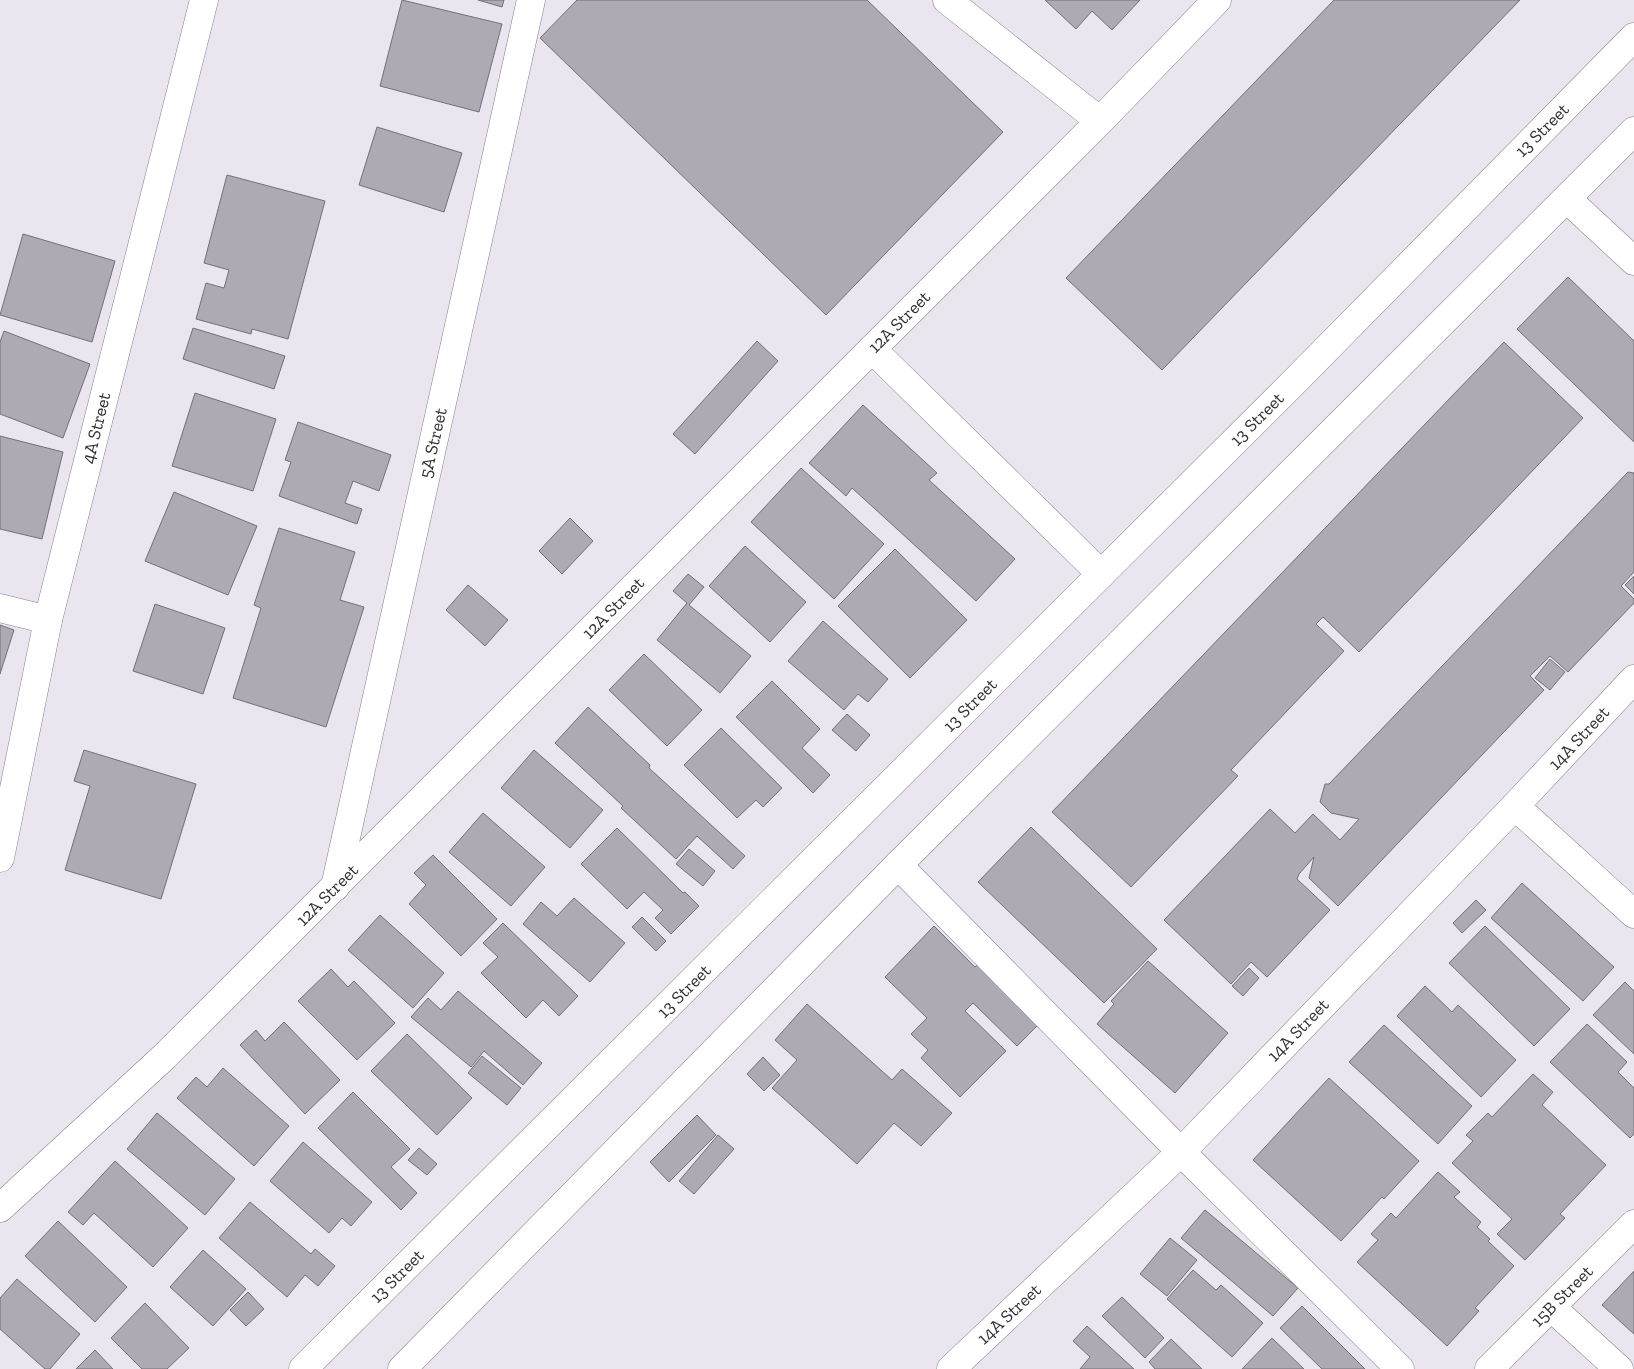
<svg xmlns="http://www.w3.org/2000/svg" width="1634" height="1369" viewBox="0 0 1634 1369" font-family="'Zilla Slab',serif">
	<rect width="100%" height="100%" fill="#eae5ef"/>
	<!-- building -->
	<g fill="#aea9b3" stroke="#746f78">
		<path d="M402,0l100,24 -23,88 -99,-26z"/>
		<path d="M478,0h26l-2,7z"/>
		<path d="M577,0h290l136,132 -177,183 -286,-277z"/>
		<path d="M1045,0h95l-28,30 -20,-19 -16,18z"/>
		<path d="M1334,0h186l-358,370 -96,-92z"/>
		<path d="M377,127l85,26 -18,59 -85,-27z"/>
		<path d="M227,175l98,26 -37,138 -36,-10 -1,5 -55,-15 10,-36 18,5 5,-18 -25,-7z"/>
		<path d="M23,234l92,27 -23,81 -92,-27z"/>
		<path d="M1568,277l66,64v101l-117,-113z"/>
		<path d="M193,328l92,28 -11,33 -91,-30z"/>
		<path d="M4,331l86,33 -27,74 -63,-24v-72z"/>
		<path d="M757,341l21,20 -83,93 -22,-20z"/>
		<path d="M1504,342l79,76 -224,234 -36,-35 -7,7 28,27 -113,119 7,6 -107,111 -79,-75z"/>
		<path d="M195,393l81,26 -23,72 -81,-25z"/>
		<path d="M863,405l74,68 -8,7 86,79 -39,42 -124,-113 -6,8 -37,-33z"/>
		<path d="M298,422l93,33 -12,36 -26,-10 -8,22 17,6 -5,15 -78,-28 12,-34 -6,-2z"/>
		<path d="M0,436l63,16 -21,87 -42,-10z"/>
		<path d="M801,468l83,76 -50,55 -83,-77z"/>
		<path d="M1628,472l6,1v99l-13,14 13,13v4l-66,69 -18,-16 -20,20 14,14 -206,216 -29,-28 5,-21 -15,17 -2,5 33,31 -63,67 -16,-15 -20,22 -67,-64 106,-111 25,24 18,-19 27,26 19,-21 -28,-6 -11,-11 5,-18h4z"/>
		<path d="M174,492l83,34 -29,69 -83,-34z"/>
		<path d="M570,518l23,23 -31,33 -23,-23z"/>
		<path d="M279,528l76,24 -15,48 24,7 -38,120 -93,-29 28,-90 -7,-3z"/>
		<path d="M745,546l61,56 -36,40 -61,-56z"/>
		<path d="M895,549l72,71 -57,58 -72,-72z"/>
		<path d="M688,574l16,13 -15,18 62,51 -31,37 -63,-53 30,-37 -14,-12z"/>
		<path d="M1634,576v18l-9,-9z"/>
		<path d="M468,585l40,35 -23,26 -39,-36z"/>
		<path d="M155,604l70,24 -22,66 -70,-23z"/>
		<path d="M823,621l65,58 -20,23 -10,-8 -14,16 -56,-49z"/>
		<path d="M0,625l14,5 -14,44z"/>
		<path d="M644,654l58,56 -35,36 -58,-56z"/>
		<path d="M1550,659l15,13 -15,18 -15,-12z"/>
		<path d="M772,681l48,48 -18,19 28,27 -17,18 -77,-76z"/>
		<path d="M588,707l62,58 -1,3 96,88 -12,13 -36,-33 -21,23 -55,-51 2,-2 -68,-63z"/>
		<path d="M847,714l23,21 -14,16 -24,-21z"/>
		<path d="M721,728l61,60 -19,19 -7,-7 -19,18 -53,-53z"/>
		<path d="M84,750l112,34 -35,115 -96,-29 25,-84 -16,-5z"/>
		<path d="M534,750l69,60 -33,38 -69,-60z"/>
		<path d="M483,813l62,54 -34,39 -62,-54z"/>
		<path d="M1031,827l126,122 -53,54 -126,-121z"/>
		<path d="M617,828l66,65 2,-1 14,14 -28,28 -16,-16 8,-8 -19,-18 -17,17 -46,-45z"/>
		<path d="M689,849l26,22 -12,15 -27,-22z"/>
		<path d="M433,855l64,64 -36,37 -52,-52 17,-19 -12,-12z"/>
		<path d="M1522,883l92,84 -31,34 -92,-83z"/>
		<path d="M574,898l51,45 -35,39 -67,-58 18,-22 16,14z"/>
		<path d="M1476,900l10,10 -24,23 -9,-10z"/>
		<path d="M380,915l64,58 -31,35 -65,-58z"/>
		<path d="M642,917l24,24 -10,10 -24,-24z"/>
		<path d="M503,923l75,73 -19,20 -16,-16 -17,18 -45,-45 17,-16 -15,-14z"/>
		<path d="M934,926l41,41 5,-5 61,60 -24,24 -44,-43 -8,8 41,40 -46,46 -39,-39 7,-8 -17,-16 16,-16 -42,-41z"/>
		<path d="M1485,926l85,83 -36,37 -85,-83z"/>
		<path d="M1148,961l80,72 -53,60 -78,-69 17,-20 -3,-3z"/>
		<path d="M1249,968l10,10 -16,18 -11,-10z"/>
		<path d="M331,969l17,18 6,-6 41,42 -38,37 -59,-59z"/>
		<path d="M1625,982l9,9v63l-41,-39z"/>
		<path d="M1425,986l27,26 6,-7 58,55 -35,37 -84,-81z"/>
		<path d="M458,991l84,72 -19,22 -39,-34 -13,16 -60,-50 17,-19 13,12z"/>
		<path d="M807,1004l85,76 10,-11 50,44 -31,33 -27,-23 -37,41 -85,-76 25,-28 -22,-20z"/>
		<path d="M284,1022l56,58 -35,34 -65,-69 16,-15 9,11z"/>
		<path d="M1587,1024l40,38 -9,10 16,16v46l-4,4 -80,-76z"/>
		<path d="M1384,1025l88,81 -34,38 -89,-82z"/>
		<path d="M407,1034l65,64 -35,37 -66,-64z"/>
		<path d="M482,1056l39,32 -14,17 -39,-32z"/>
		<path d="M763,1057l17,18 -16,16 -17,-17z"/>
		<path d="M223,1068l66,58 -35,40 -77,-68 19,-21 11,10z"/>
		<path d="M1533,1074l20,18 -11,13 64,60 -46,49 5,4 -40,42 -28,-26 15,-15 -60,-56 21,-22 -7,-6 22,-22 4,4z"/>
		<path d="M1329,1078l90,83 -35,38 -2,-2 -41,44 -88,-81z"/>
		<path d="M353,1092l57,57 -19,18 26,26 -16,17 -83,-82z"/>
		<path d="M157,1113l78,66 -30,36 -78,-66z"/>
		<path d="M697,1115l19,20 -47,47 -19,-20z"/>
		<path d="M718,1135l16,14 -40,45 -15,-13z"/>
		<path d="M303,1142l69,60 -21,24 -9,-8 -13,15 -59,-52z"/>
		<path d="M419,1148l18,16 -10,11 -19,-15z"/>
		<path d="M115,1161l73,67 -35,39 -59,-54 -11,12 -15,-13z"/>
		<path d="M1438,1172l22,20 -6,5 27,25 -4,5 13,12 -2,2 26,25 -39,42 4,3 -32,35 -90,-84 21,-22 -7,-6 20,-21 5,5z"/>
		<path d="M250,1202l61,52 4,-5 20,17 -17,20 -13,-11 -18,22 -68,-59z"/>
		<path d="M1205,1210l93,78 -25,28 -92,-78z"/>
		<path d="M58,1221l69,66 -32,35 -70,-66z"/>
		<path d="M1170,1238l27,22 -30,36 -27,-22z"/>
		<path d="M203,1250l43,39 -33,37 -43,-39z"/>
		<path d="M1193,1270l23,20 5,-5 42,38 -31,34 -65,-58z"/>
		<path d="M1634,1271v63l-32,-29z"/>
		<path d="M17,1279l63,55 -30,35h-5l-45,-40v-31z"/>
		<path d="M248,1292l16,17 -18,17 -16,-16z"/>
		<path d="M1122,1297l42,41 -19,20 -43,-42z"/>
		<path d="M145,1303l44,45 -22,21h-25l-31,-31z"/>
		<path d="M1302,1306l63,63h-43l-42,-41z"/>
		<path d="M1087,1326l47,43h-54l10,-12 -17,-16z"/>
		<path d="M1272,1338l32,31h-62z"/>
		<path d="M1171,1339l31,30h-47l-6,-7z"/>
		<path d="M95,1350l18,19h-37z"/>
	</g>
	<g fill="none" stroke-linecap="round" stroke-linejoin="round">
		<defs>
			<g id="minor">
				<path d="M947,0l153,121"/>
				<path d="M1567,199l67,62"/>
				<path d="M872,349l229,225"/>
				<path d="M0,608l48,12"/>
				<path d="M1515,806l119,108"/>
				<path d="M0,858l48,-238 156,-620"/>
				<path d="M898,865l283,287 219,217"/>
				<path d="M335,887l196,-887"/>
				<path d="M0,1208l165,-152 935,-935 117,-121"/>
				<path d="M1551,1307l68,62"/>
				<path d="M303,1369l992,-988 339,-344"/>
				<path d="M402,1369l496,-504 736,-734"/>
				<path d="M951,1369l230,-217 334,-346 119,-127"/>
				<path d="M1489,1369l145,-145"/>
			</g>
		</defs>
		<!-- minor casing -->
		<use href="#minor" stroke="#85808a" stroke-width="29"/>
		<!-- minor -->
		<use href="#minor" stroke="#fff" stroke-width="28"/>
	</g>
	<g text-anchor="middle" stroke-width="4.5" stroke-linejoin="round" paint-order="stroke">
		<!-- street labels -->
		<g font-size="18" fill="#312f33" stroke="#fff">
			<text transform="translate(1542 130) rotate(-45)" y="6">13 Street</text>
			<text transform="translate(899 322) rotate(-45)" y="6">12A Street</text>
			<text transform="translate(1257 419) rotate(-45)" y="6">13 Street</text>
			<text transform="translate(96 428) rotate(-76)" y="6">4A Street</text>
			<text transform="translate(433 443) rotate(-77)" y="6">5A Street</text>
			<text transform="translate(613 608) rotate(-45)" y="6">12A Street</text>
			<text transform="translate(970 705) rotate(-45)" y="6">13 Street</text>
			<text transform="translate(1579 738) rotate(-47)" y="6">14A Street</text>
			<text transform="translate(327 895) rotate(-45)" y="6">12A Street</text>
			<text transform="translate(684 991) rotate(-45)" y="6">13 Street</text>
			<text transform="translate(1298 1030) rotate(-46)" y="6">14A Street</text>
			<text transform="translate(397 1276) rotate(-45)" y="6">13 Street</text>
			<text transform="translate(1562 1296) rotate(-45)" y="6">15B Street</text>
			<text transform="translate(1009 1314) rotate(-43)" y="6">14A Street</text>
		</g>
	</g>
</svg>
